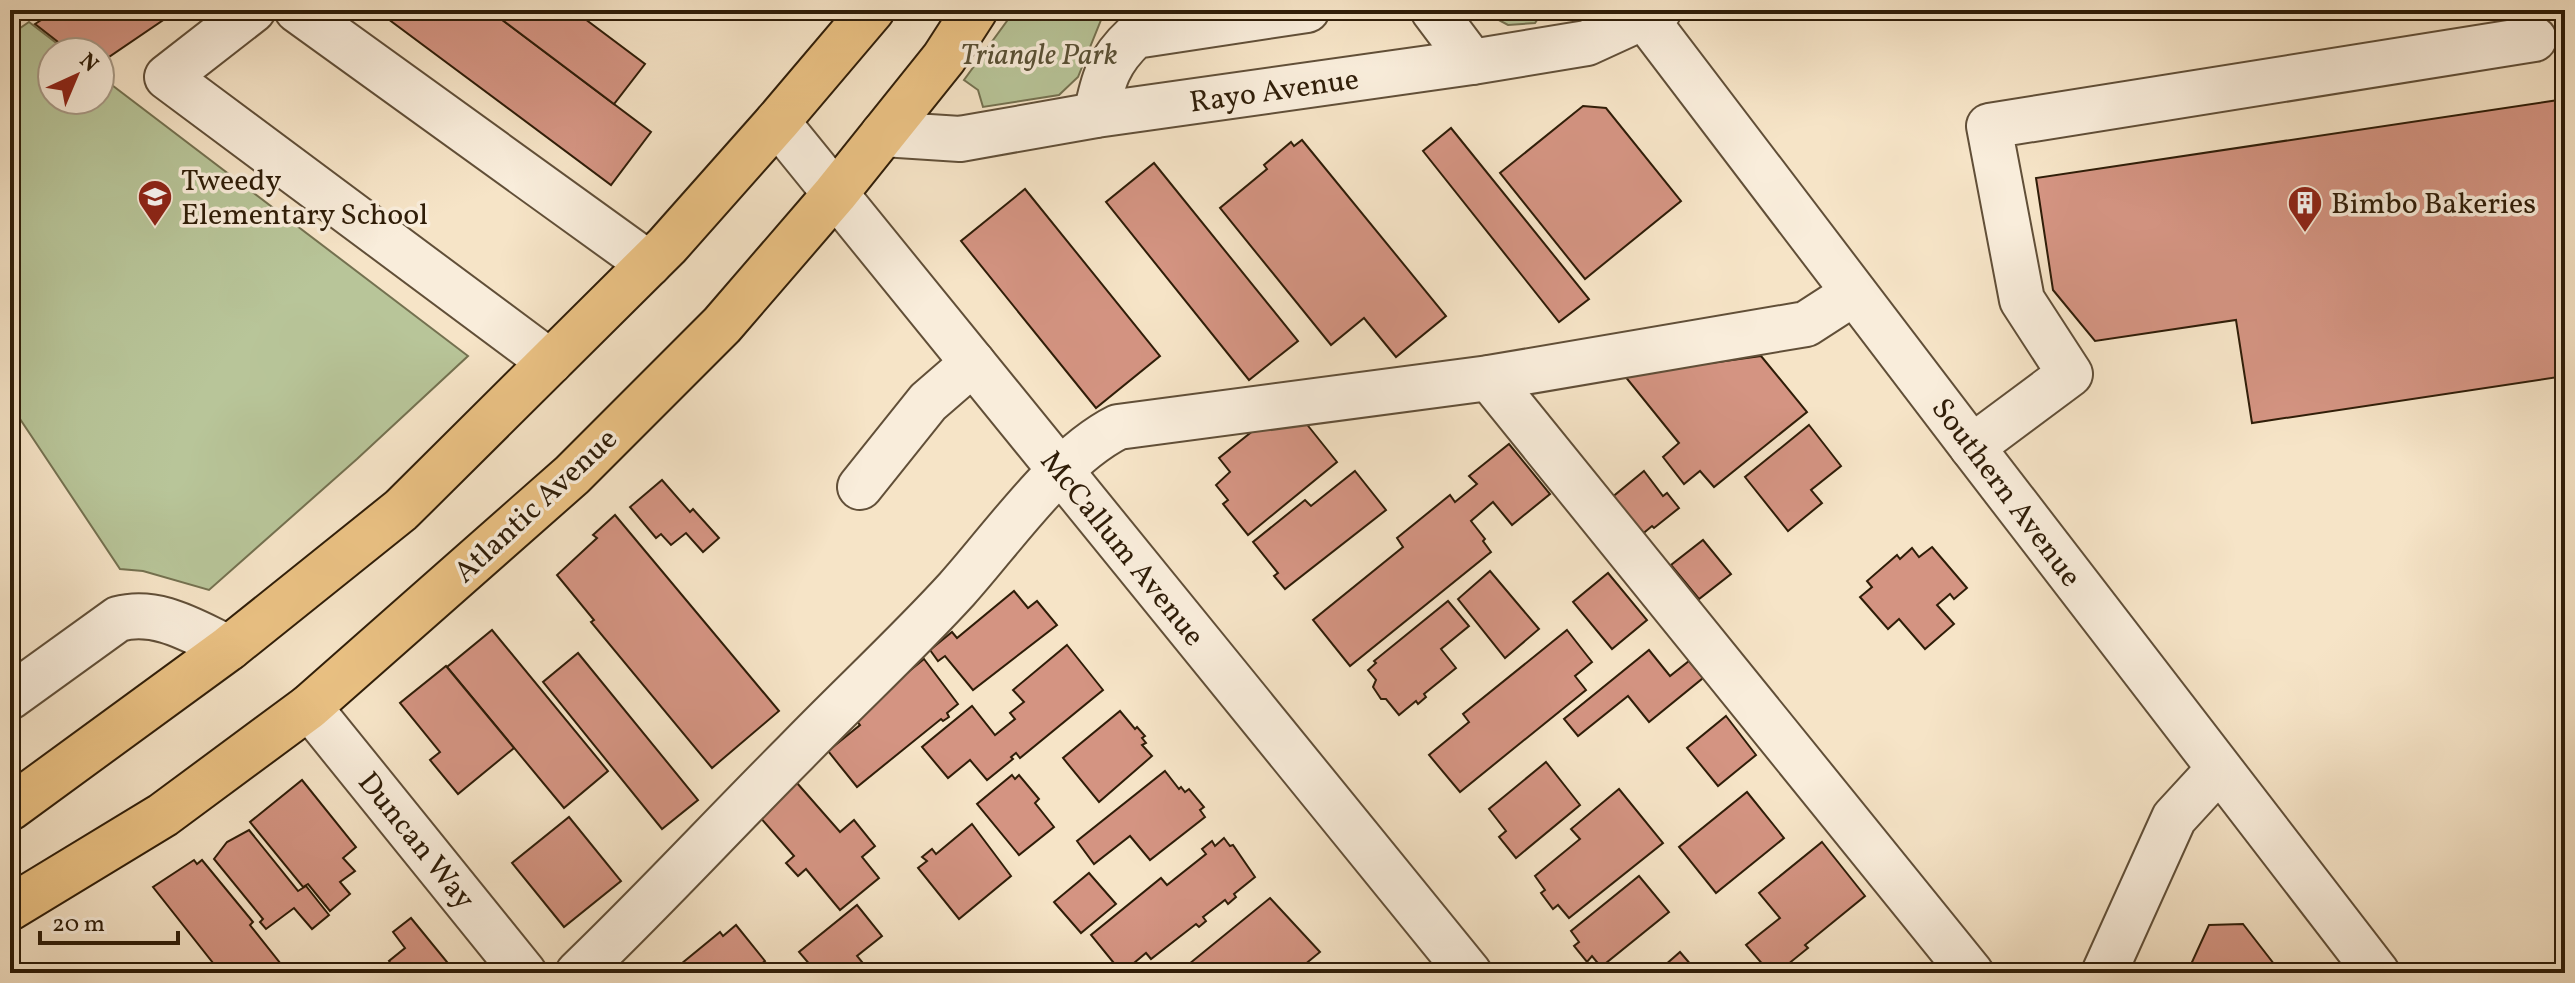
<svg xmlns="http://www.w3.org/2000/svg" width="2575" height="983" viewBox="0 0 2575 983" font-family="Vollkorn,serif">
	<rect width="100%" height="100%" fill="#f6e4c7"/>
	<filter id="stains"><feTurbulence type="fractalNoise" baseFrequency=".0025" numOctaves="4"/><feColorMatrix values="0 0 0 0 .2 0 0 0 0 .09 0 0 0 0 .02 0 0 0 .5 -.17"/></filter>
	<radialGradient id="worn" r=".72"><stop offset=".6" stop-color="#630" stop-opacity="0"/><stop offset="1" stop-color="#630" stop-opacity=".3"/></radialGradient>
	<!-- green -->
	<g fill="#b8c599" stroke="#747150" stroke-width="2">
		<path d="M1015,10h90l-27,67 -19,18 -76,12 -5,-17 -14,-10z"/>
		<path d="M1480,10h64l-9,13 -27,2z"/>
		<path d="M29,22l39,30h-16v48h48v-24l368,280 -111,103 -148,131 -66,-19 -23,-2 -110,-165v-369z"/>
	</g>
	<!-- building -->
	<g fill="#d49482" stroke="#2f1d08" stroke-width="2">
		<path d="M57,10h121l-78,53v-11h-29l-36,-28z"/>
		<path d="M376,10h113l162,122 -40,53z"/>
		<path d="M489,10h84l72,54 -31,40z"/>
		<path d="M2565,99v277l-313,47 -16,-103 -141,21 -42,-51 -17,-112z"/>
		<path d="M1583,106l23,2 75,93 -96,78 -85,-106z"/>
		<path d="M1451,128l138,171 -30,23 -136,-171z"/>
		<path d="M1302,140l144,176 -50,41 -32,-39 -33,27 -111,-137 47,-39 -3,-4 27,-23 3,4z"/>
		<path d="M1154,163l144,178 -49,39 -143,-178z"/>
		<path d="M1025,189l135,167 -64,52 -135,-167z"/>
		<path d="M1761,356l46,56 -93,75 -14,-16 -16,13 -21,-27 16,-14 -55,-68z"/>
		<path d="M1305,422l32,40 -89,73 -25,-31 5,-4 -12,-15 14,-13 -11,-14 35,-28z"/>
		<path d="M1809,425l32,41 -30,24 11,13 -34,28 -43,-54z"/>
		<path d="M1509,444l41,50 -38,31 -19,-23 -22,19 14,18 -2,2 8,11 -141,114 -37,-46 90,-73 -6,-9 53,-43 5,7 22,-18 -8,-8z"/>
		<path d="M1355,471l31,39 -101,79 -11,-13 4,-3 -25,-31 52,-42 6,6z"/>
		<path d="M1644,471l19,25 4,-3 12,15 -25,20 -2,-2 -12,10 -30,-37z"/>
		<path d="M662,480l28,32 3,-3 26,29 -16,14 -17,-19 -15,12 -10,-11 -5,4 -26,-31z"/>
		<path d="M615,515l164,196 -67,57 -121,-146 3,-2 -37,-45 40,-37 -4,-3z"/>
		<path d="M1703,540l28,34 -32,25 -28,-34z"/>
		<path d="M1932,547l35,41 -13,11 -4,-5 -13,11 17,19 -29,25 -26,-30 -11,10 -28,-32 12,-10 -5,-6 30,-26 3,4 12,-11 7,9z"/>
		<path d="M1490,571l49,58 -34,29 -47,-59z"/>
		<path d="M1608,573l39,47 -35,29 -39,-47z"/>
		<path d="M1014,591l14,17 9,-7 20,24 -84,65 -28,-34 -7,5 -8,-11 22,-18 5,6z"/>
		<path d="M1448,601l21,25 -28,23 15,19 -32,26 2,3 -8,7 -2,-3 -17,14 -13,-16h-5l-8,-12 3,-7 -8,-10 8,-7 -2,-2z"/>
		<path d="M492,630l116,141 -44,37 -117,-141z"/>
		<path d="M1567,630l25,32 -17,14 11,14 -126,102 -31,-37 40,-33 -6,-8z"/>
		<path d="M1067,645l36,45 -83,68 -4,-5 -5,4 2,2 -26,21 -17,-20 -22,18 -26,-31 50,-41 23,29 20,-16 -5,-6 14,-11 -11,-12z"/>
		<path d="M1649,650l21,26 19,-15 14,17 -54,44 -21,-26 -50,40 -14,-17z"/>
		<path d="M578,653l120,147 -36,29 -119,-147z"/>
		<path d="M924,659l34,45 -11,9 2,4 -6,4 -2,-2 -84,68 -29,-36 32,-26 -5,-6 50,-48 2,2z"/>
		<path d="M446,666l68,82 -56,46 -28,-34 10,-8 -40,-49z"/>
		<path d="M1120,711l15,18 2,-2 8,9 -3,2 4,5 -4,2 10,11 -53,46 -36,-44z"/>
		<path d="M1726,716l30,39 -38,31 -31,-38z"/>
		<path d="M1546,762l34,43 -64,53 -17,-21 7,-6 -17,-22z"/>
		<path d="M1165,771l14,18 2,-2 4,5 4,-3 15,18 -4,3 5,7 -55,43 -20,-24 -36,28 -17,-23z"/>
		<path d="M1012,775l3,4 4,-4 20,24 -4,4 19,24 -35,28 -42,-51z"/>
		<path d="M302,780l54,67 -13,11 12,13 -15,11 10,12 -20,17 -22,-27 -5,3 -53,-65z"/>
		<path d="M797,783l43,49 14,-12 21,26 -13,11 17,21 -39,32 -34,-41 -8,7 -12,-13 8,-7 -35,-40z"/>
		<path d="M1619,789l44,54 -94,75 -11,-13 -5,4 -12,-16 4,-3 -10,-14 45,-37 -9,-10z"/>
		<path d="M1747,792l37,46 -68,55 -37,-46z"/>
		<path d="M569,817l52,64 -57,46 -52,-64z"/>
		<path d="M972,824l39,52 -52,43 -41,-51 9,-7 -5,-4 10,-8 4,5z"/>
		<path d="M249,830l49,61 8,-5 23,29 -17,14 -18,-21 -28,21 -6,-7 3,-3 -49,-60 13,-17z"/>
		<path d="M1224,838l6,8 3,-1 22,32 -21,17 2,3 -8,7 -3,-4 -22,17 3,4 -7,6 -3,-3 -45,35 -5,-6 -24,20 -31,-38 70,-57 6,7 39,-31 -4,-5 10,-8 3,5z"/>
		<path d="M1822,842l43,54 -60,49 3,3 -31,25h-7l-24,-28 34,-27 -21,-25z"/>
		<path d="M194,860l3,4 5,-4 51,62 -3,3 38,48h-67l-68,-86z"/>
		<path d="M1089,873l27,31 -35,29 -27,-31z"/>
		<path d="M1639,876l30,36 -68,55 -9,-11 -5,6 -13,-16 5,-4 -8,-11z"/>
		<path d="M1270,898l50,54 -17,14 1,2 -6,5h-44l-5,-6 -8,6h-63z"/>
		<path d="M857,905l25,31 -25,20 14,17h-54l-18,-21z"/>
		<path d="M411,918l45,55h-63l3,-3 -7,-9 16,-13 -12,-16z"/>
		<path d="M2243,924l38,49h-94l22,-48z"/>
		<path d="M736,925l29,36 -11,9 1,3h-85l50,-41 3,4z"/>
		<path d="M1680,952l18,21h-42z"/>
	</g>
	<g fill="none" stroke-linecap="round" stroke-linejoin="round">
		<defs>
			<g id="minor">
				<path d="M253,10l-86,67 383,285"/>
				<path d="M297,10l352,254"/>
				<path d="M1433,10l39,52"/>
				<path d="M1639,10l333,437 405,526"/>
				<path d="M1096,115c7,-35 12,-54 39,-79l172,-26"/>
				<path d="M777,122l692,851"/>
				<path d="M883,134l77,5 136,-24 376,-53 115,-19 72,-33"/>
				<path d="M1489,378l482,595"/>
				<path d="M1972,447l98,-73 -48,-74 -33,-174 545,-87"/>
				<path d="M860,487l68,-85 45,-39"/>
				<path d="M10,697l108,-78c40,-11 76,13 111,29"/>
				<path d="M309,707l215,266"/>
				<path d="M578,973c75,-72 144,-147 217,-220 53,-55 110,-107 162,-164 45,-50 101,-132 161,-162l371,-49 317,-54 48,-31"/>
				<path d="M2104,973l70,-155 45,-49"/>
			</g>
			<g id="major">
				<path d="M10,808l219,-160 172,-138 266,-264 110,-124 95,-112"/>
				<path d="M10,908l153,-93 146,-108 263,-232 150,-150 113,-131 109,-136 31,-48"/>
			</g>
		</defs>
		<!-- minor casing -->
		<use href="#minor" stroke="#614f38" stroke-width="48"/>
		<!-- major casing -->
		<use href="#major" stroke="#2f1d08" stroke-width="48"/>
		<!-- minor -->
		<use href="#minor" stroke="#f9eddb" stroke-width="44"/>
		<!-- major -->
		<use href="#major" stroke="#ebc284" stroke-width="44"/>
	</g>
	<!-- icons -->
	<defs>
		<symbol id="school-pin" viewBox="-11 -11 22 30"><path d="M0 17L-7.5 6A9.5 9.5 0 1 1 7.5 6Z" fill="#8f2418" stroke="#f9eddb"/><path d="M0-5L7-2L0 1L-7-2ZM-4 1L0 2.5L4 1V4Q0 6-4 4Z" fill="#fff"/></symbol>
		<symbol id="building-pin" viewBox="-11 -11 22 30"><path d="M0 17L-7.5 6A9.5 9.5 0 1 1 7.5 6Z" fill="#8f2418" stroke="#f9eddb"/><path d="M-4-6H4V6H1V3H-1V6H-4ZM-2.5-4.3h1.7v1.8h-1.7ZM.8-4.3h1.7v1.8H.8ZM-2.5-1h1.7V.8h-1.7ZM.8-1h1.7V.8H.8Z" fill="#fff"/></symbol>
	</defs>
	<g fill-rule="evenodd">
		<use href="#school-pin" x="135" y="177" width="40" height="54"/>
		<use href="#building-pin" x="2285" y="183" width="40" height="54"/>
	</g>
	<g text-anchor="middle" stroke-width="7" stroke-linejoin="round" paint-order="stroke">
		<!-- park labels -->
		<g font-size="30" font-style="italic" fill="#584f34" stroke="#f9eddb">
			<text x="1039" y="64">Triangle Park</text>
		</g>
		<!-- street labels -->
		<g font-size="30" fill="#2f1d08" stroke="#f9eddb">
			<text transform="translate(1274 90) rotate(-8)" y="10">Rayo Avenue</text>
			<text transform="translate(2007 492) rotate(53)" y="10">Southern Avenue</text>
			<text transform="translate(535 505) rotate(-43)" y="10">Atlantic Avenue</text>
			<text transform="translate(1123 548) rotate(51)" y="10">McCallum Avenue</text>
			<text transform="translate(417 840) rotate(51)" y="10">Duncan Way</text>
		</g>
		<!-- poi labels -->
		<g font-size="30" fill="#2f1d08" stroke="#f9eddb" text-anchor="start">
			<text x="181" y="190">Tweedy<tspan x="181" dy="34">Elementary School</tspan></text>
			<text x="2331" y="213">Bimbo Bakeries</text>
		</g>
	</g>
	<!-- margin -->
	<rect width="2575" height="983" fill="none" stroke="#f6e4c7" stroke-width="40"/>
	<rect x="12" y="12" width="2551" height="959" fill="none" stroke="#2f1d08" stroke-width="4"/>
	<rect x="20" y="20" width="2535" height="943" fill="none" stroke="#2f1d08" stroke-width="2"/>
	<!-- north arrow -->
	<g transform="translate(76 76) rotate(44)"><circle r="38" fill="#f9eddb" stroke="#a89a87" stroke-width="2"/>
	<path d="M0-6L14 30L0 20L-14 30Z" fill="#8f2418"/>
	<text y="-12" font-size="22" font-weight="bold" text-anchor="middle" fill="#2f1d08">N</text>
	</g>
	<!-- scale -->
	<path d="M40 931v12h138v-12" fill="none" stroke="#2f1d08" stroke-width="4"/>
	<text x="52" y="931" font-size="24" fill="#2f1d08" stroke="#f9eddb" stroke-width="6" paint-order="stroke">20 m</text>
	<rect width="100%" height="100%" filter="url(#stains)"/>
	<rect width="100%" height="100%" fill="url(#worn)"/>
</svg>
